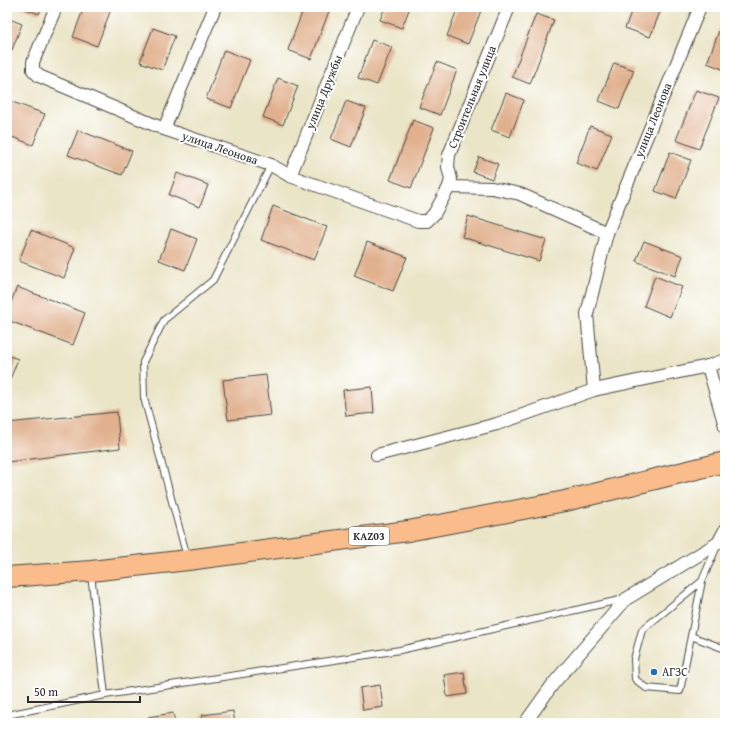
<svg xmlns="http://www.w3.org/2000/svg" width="732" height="730" viewBox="0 0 732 730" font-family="'Gentium Book Plus',serif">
	<rect width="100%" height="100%" fill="#fff"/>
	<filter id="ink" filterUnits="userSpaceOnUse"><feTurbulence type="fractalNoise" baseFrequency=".025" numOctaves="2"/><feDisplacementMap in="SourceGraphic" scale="8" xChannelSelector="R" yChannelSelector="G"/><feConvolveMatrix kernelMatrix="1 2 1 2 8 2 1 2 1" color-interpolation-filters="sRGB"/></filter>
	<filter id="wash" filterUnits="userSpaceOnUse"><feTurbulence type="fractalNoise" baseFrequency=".012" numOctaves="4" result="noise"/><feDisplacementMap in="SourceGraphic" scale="16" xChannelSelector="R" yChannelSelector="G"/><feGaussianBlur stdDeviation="0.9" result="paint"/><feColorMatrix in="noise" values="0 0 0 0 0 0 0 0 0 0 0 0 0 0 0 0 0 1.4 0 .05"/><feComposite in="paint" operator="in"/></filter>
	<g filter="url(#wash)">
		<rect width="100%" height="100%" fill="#ebe5c8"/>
		<g id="blocks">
			<!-- building -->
			<g fill="#e1b18e">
				<path d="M20,7h22l-3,7z"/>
				<path d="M84,7h13l13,5 -13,34 -24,-9z"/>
				<path d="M304,7h14l11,4 -18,48 -23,-9z"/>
				<path d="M385,7h25l-8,21 -22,-8z"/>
				<path d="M458,7l24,1 -14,36 -21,-8z"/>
				<path d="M633,7h29l-12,30 -25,-9z"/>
				<path d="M536,14l18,6 -24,64 -18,-7z"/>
				<path d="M725,15v55l-18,-7z"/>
				<path d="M7,18l15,6 -10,26 -5,-2z"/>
				<path d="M153,28l22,8 -13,34 -22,-8z"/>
				<path d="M372,40l20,7 -15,38 -19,-7z"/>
				<path d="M224,50l26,10 -19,48 -25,-9z"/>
				<path d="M437,62l20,8 -17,45 -21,-8z"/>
				<path d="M614,63l20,7 -15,39 -20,-8z"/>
				<path d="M278,78l20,8 -15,39 -20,-8z"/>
				<path d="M696,90l23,8 -20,51 -23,-9z"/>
				<path d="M506,93l18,7 -14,37 -19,-7z"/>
				<path d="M7,100l38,14 -12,31 -26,-10z"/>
				<path d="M346,101l20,7 -15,39 -20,-8z"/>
				<path d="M413,120l21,8 -23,60 -21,-8z"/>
				<path d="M590,126l22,8 -15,37 -21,-8z"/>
				<path d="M78,130l54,21 -10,24 -54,-20z"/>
				<path d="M670,152l21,8 -15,39 -21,-8z"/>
				<path d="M479,157l19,7 -6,15 -19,-7z"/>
				<path d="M177,173l31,12 -8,22 -31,-12z"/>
				<path d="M273,206l54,21 -13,33 -53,-20z"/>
				<path d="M468,216l78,24 -7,21 -77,-24z"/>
				<path d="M171,229l26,10 -12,31 -26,-10z"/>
				<path d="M31,230l44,18 -11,30 -45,-17z"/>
				<path d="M644,241l39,15 -8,20 -39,-15z"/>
				<path d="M367,242l40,15 -14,34 -39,-15z"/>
				<path d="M655,276l27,11 -12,30 -26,-11z"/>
				<path d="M17,287l68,26 -12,32 -66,-25v-8z"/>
				<path d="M7,355l11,4 -11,28z"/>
				<path d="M266,375l5,40 -43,5 -5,-40z"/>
				<path d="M372,387l2,26 -28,3 -3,-26z"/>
				<path d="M117,412l3,36 -113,14v-39z"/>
				<path d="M464,672l3,22 -20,3 -3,-22z"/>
				<path d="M380,685l3,22 -20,3 -3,-22z"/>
				<path d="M233,711l2,12h-32l-1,-8z"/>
				<path d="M173,713l2,10h-25l-2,-6z"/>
			</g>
		</g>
	</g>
	<g filter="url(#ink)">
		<use href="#blocks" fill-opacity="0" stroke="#484743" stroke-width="1"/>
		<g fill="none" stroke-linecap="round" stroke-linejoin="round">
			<defs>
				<g id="service">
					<path d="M187,557l-43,-159 -1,-36 21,-42 49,-40 58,-115"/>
					<path d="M91,574l14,121"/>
					<path d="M702,581l-60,49 -8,29 1,20 11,9 34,3 22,-110 15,-35"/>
					<path d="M691,636l34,13"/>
					<path d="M7,715l98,-20 295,-45 224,-51"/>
				</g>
				<g id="minor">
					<path d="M56,7l-23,55v8l6,6 125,53 107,36 19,11 128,45h9l7,-7 15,-27 2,-8 -3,-12 1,-12 60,-148"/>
					<path d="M164,129l51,-122"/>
					<path d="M290,176l68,-169"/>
					<path d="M449,187l43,1 28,6 87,39"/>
					<path d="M708,366l17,60"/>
					<path d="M594,390l-7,-76 20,-81 93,-226"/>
					<path d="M377,455l120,-31 97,-34 114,-24 17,-6"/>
					<path d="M525,723l28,-39 73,-85 92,-56 7,-13"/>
				</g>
				<path id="trunk" d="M7,577l84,-6 97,-11 220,-29 157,-30 160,-39"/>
			</defs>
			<!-- service casing -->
			<use href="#service" stroke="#484743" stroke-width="8"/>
			<!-- minor casing -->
			<use href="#minor" stroke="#484743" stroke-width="14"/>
			<!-- trunk casing -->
			<use href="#trunk" stroke="#484743" stroke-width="22"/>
			<!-- service -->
			<use href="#service" stroke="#fff" stroke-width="6"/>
			<!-- minor -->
			<use href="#minor" stroke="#fff" stroke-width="12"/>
			<!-- trunk -->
			<use href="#trunk" stroke="#f9bc8a" stroke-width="20"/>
		</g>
	</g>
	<!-- markers -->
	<circle fill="#1f6fb2" stroke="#fff" stroke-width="1.5" cx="654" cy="672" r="4"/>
	<g text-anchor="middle" stroke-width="4" stroke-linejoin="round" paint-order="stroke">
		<!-- shield labels -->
		<rect fill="#fff" stroke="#6b6b6b" stroke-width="1" x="349" y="527" width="40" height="18" rx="3"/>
		<g font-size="11" font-weight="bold" fill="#2b2b2b">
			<text x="369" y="540">KАZ03</text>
		</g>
		<!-- street labels -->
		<g font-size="12" fill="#2b2b2b" stroke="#fff">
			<text transform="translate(324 92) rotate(-68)" y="4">улица Дружбы</text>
			<text transform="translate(472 97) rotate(-68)" y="4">Строительная улица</text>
			<text transform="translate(653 120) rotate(-68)" y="4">улица Леонова</text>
			<text transform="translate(220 148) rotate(19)" y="4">улица Леонова</text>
		</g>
		<!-- poi labels -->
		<g font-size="12" fill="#2b2b2b" stroke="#fff" text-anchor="start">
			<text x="662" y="676">АГЗС</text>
		</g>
	</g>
	<!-- margin -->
	<rect width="732" height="730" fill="none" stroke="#fff" stroke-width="24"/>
	<!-- scale -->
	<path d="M28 696v6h112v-6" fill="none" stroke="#2b2b2b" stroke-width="2"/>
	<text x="34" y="696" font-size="12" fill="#2b2b2b" stroke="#ffffff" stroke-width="3" paint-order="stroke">50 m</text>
</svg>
